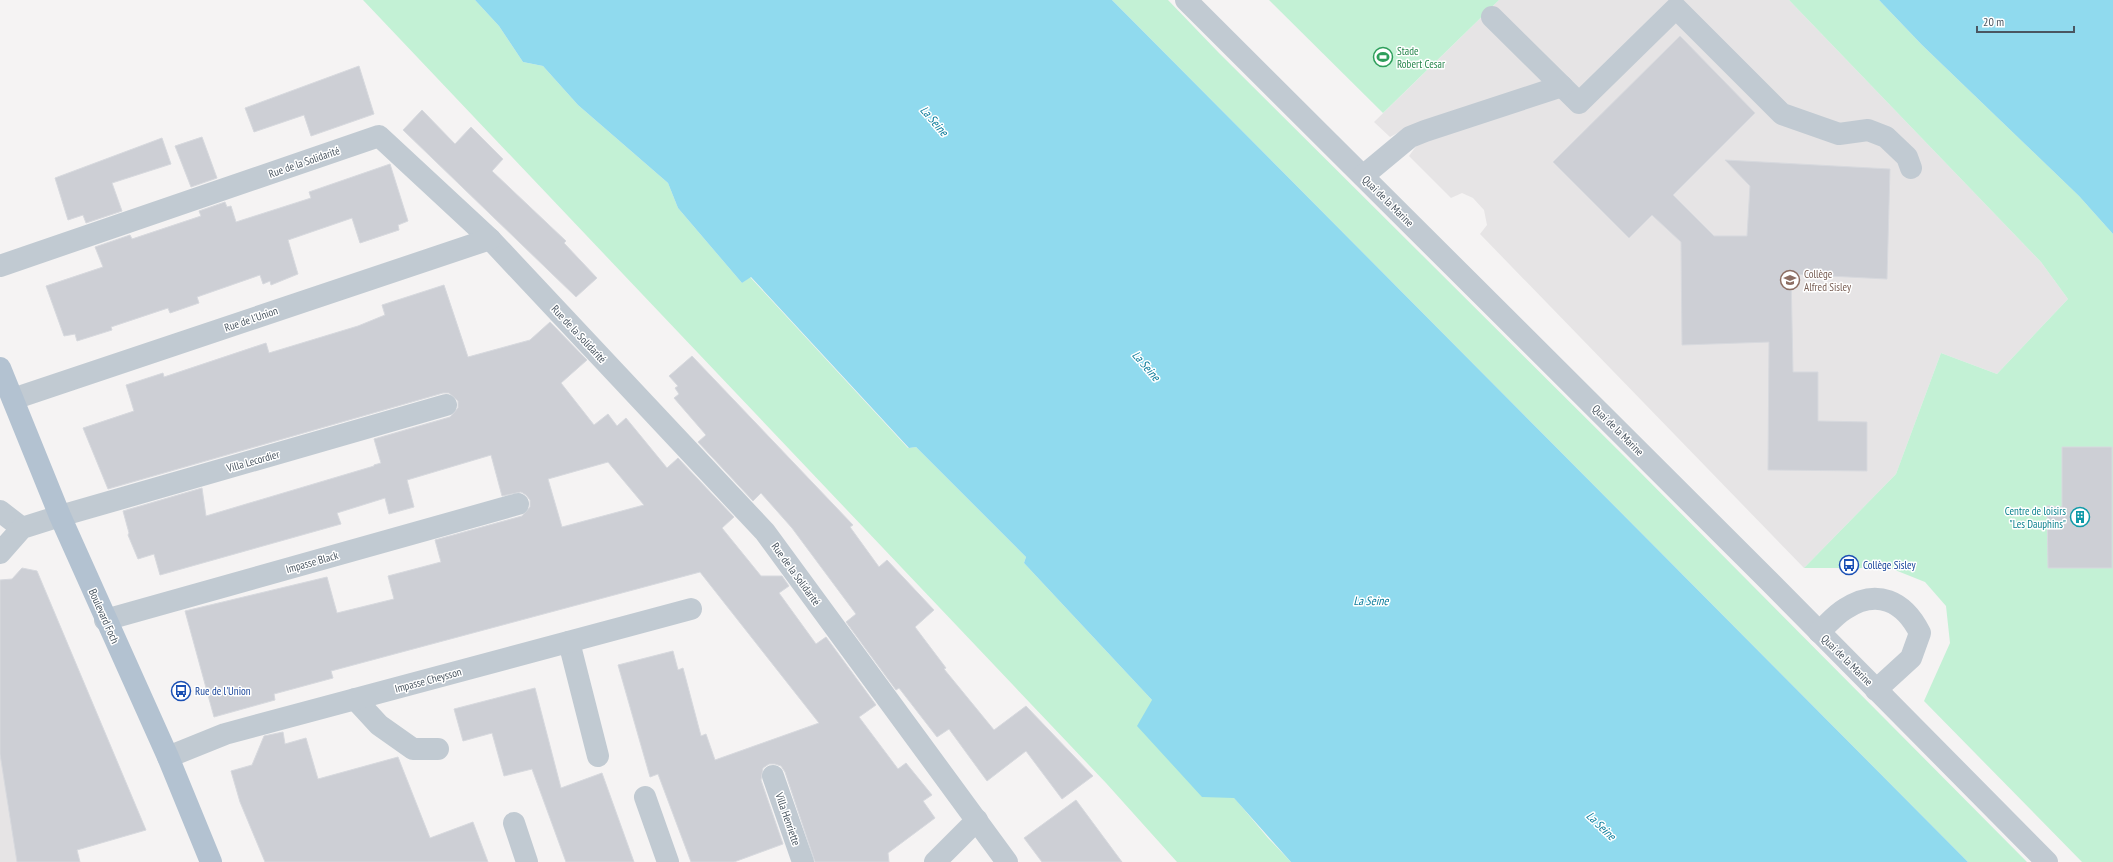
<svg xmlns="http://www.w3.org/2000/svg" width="2113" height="862" viewBox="0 0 2113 862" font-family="'PT Sans Narrow',sans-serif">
	<rect width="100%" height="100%" fill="#f5f3f3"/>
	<!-- education -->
	<g fill="#e6e4e5">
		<path d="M1499,0h290l252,262 27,37 -71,75 -56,-21 -45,121 -92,94 -324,-334 7,-9 -3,-15 -11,-12 -11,-5 -11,5 -42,-42 8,-11 -14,-15 -13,7 -16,-15z"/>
		<path d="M0,677l30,185h-30z"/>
	</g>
	<!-- green -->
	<g fill="#c3f1d5">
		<path d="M363,0h112l24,26 24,36 20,4 35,39 90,78 10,25 64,75 8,-6 158,171 8,-1 110,110 -2,6 128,137 116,138 23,24h-114l-71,-79z"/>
		<path d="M1112,0h56l51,53 404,402 404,407h-59z"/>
		<path d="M1269,0h230l-116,113z"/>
		<path d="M1789,0h90l43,45 157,151 34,38v628h-31l-158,-161 26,-58 -4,-37 -21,-24 -35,-14h-86l92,-94 45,-121 56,21 71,-75 -27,-37z"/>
	</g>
	<!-- water -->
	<g fill="#90daee">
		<path d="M475,0h637l856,862h-677l-57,-64 -32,-1 -65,-71 15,-26 -128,-137 2,-6 -110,-110 -7,1 -158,-171 -9,6 -64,-75 -10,-25 -90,-78 -35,-39 -20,-4 -24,-36z"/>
		<path d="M1879,0h234v234l-34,-38 -157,-151z"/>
	</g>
	<!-- building -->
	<g fill="#cdcfd5" stroke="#d7d9de" fill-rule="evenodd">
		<path d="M1680,36l75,77 -82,82 41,41h33l3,-50 -25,-26 165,9 -3,110 -96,-5 2,98h25v49l49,1v49l-99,-1 1,-128 -87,3 -1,-103 -29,-27 -23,23 -76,-76z"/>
		<path d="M359,66l15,48 -63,22 -7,-21 -50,17 -9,-24z"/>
		<path d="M422,110l33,34 16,-17 32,32 -11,12 74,70 -2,2 33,35 -21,19 -173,-167z"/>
		<path d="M202,137l15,41 -26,9 -16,-41z"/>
		<path d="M162,138l9,26 -59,19 10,28 -36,12 -3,-8 -15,5 -13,-42z"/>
		<path d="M390,164l18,57 -10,4 1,5 -39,13 -8,-25 -64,22 10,34 -27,11 -1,-4 -7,3 -3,-9 -63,22 2,6 -29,10 -2,-5 -57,19 1,3 -35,11 -2,-7 -11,2 -18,-50 57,-19 -8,-20 35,-12 2,4 69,-23 -2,-5 26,-9 2,5 4,-1 5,16 75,-24 -2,-6z"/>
		<path d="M444,285l24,72 62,-17 20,-18 37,38 -26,23 33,42 14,-11 9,12 9,-8 41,50 11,-10 56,59 -12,11 39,48h21l7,10 -10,7 37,51 10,-7 50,68 -17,12 39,52 8,-6 26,32 -9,6 12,17 -47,35 1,9h-74l-30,-90 -4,-6 -6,-2h-6l-6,4 -2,12 22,64 -49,18h-43l-33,-88 -8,3 -32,-112 55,-14 5,19 5,-2 18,68 5,-2 9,26 104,-37 -119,-151 -369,99 2,7 -59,16 1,6 -61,17 -29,-106 142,-34 10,36 57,-14 -6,-23 53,-14 -6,-22 87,-24 8,-9v-7l-4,-5 -5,-3 -19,4 -11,-41 -84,25 7,27 -25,7 -4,-16 -48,15 4,11 -181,51 -6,-21 -16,5 -10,-24 1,-2 -6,-22 79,-23 4,28 168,-50v-1l7,-2 -7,-24 76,-22 8,-9v-7l-9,-8h-6l-335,96 -25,-61 51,-17 -8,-26 37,-12 1,4 102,-34 3,10 89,-27 27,-11 -3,-10zM608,462l36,43 -82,22 -14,-48z"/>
		<path d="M692,356l161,169 -3,2 29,40 8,-7 47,50 -19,17 31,41 -2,1 50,61 32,-24 67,70 -31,23 -36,-48 -39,30 -38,-52 -12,8 -38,-49 -3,2 -50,-68 10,-8 -64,-86 -31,-35 -8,8 -55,-59 8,-7 -32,-37 5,-4 -4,-6 3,-2 -9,-10z"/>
		<path d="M2062,447h50v121h-64l-1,-62 15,1z"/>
		<path d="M22,568l15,3 109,259 -69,20 3,12h-63l-17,-108v-174l12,-1z"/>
		<path d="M535,688l26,100 41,-15 32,89h-68l-34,-93 -28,7 -12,-43 -29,8 -9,-32z"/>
		<path d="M283,732l2,12 21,-6 12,41 80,-22 32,81 43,-16 15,40h-223l-25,-60 -9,-31 21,-6 12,-29z"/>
		<path d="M1076,800l46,62h-80l-18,-24z"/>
	</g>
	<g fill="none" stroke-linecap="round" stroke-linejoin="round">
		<!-- minor -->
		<g stroke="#c1cad2" stroke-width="22">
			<path d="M1186,0l585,583 276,279"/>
			<path d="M1492,17l87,86 97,-95 106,106 57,20 29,-4 18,7 21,20 4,11"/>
			<path d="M1363,176l47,-39 15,-6 137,-45"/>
			<path d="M0,266l379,-130 111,103 275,293 242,330"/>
			<path d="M13,399l477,-160"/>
			<path d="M0,511l22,17"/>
			<path d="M0,553l22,-25 38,-12 386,-111"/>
			<path d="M105,620l413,-116"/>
			<path d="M1819,632c8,-7 16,-17 26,-23 32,-21 59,-8 75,24l-9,25 -35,32"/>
			<path d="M569,642l29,114"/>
			<path d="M355,699l24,26 34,24h25"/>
			<path d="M168,757l57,-23 466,-125"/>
			<path d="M773,776l30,86"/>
			<path d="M645,797l23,65"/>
			<path d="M514,823l13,39"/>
			<path d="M935,862l42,-42"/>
		</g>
		<!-- major -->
		<path stroke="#b3c2d1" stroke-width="22" d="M0,368l60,148 108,241 43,105"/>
	</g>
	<!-- icons -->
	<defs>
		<symbol id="stadium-ring" viewBox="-11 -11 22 22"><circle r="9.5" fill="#fff" stroke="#2e9e5b" stroke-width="1.5"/><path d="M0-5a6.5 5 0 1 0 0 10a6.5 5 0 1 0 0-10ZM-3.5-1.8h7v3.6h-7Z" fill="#2e9e5b"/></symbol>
		<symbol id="school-ring" viewBox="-11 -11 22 22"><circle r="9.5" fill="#fff" stroke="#8d6e63" stroke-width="1.5"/><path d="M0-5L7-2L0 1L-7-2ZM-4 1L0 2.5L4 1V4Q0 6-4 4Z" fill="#8d6e63"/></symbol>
		<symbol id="building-ring" viewBox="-11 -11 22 22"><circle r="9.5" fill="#fff" stroke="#0f9aa8" stroke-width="1.5"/><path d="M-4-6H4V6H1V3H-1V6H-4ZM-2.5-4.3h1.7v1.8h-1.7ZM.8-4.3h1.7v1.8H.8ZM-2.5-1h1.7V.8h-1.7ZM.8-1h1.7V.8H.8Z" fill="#0f9aa8"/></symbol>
		<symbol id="bus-ring" viewBox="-11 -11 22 22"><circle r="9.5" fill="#fff" stroke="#1a4fb4" stroke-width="1.5"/><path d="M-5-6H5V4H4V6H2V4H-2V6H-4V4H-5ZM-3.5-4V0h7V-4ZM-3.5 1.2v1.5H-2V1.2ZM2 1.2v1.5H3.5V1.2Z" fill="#1a4fb4"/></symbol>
	</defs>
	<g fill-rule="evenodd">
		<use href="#stadium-ring" x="1372" y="46" width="22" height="22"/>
		<use href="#school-ring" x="1779" y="269" width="22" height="22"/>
		<use href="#building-ring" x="2069" y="506" width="22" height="22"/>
		<use href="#bus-ring" x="1838" y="554" width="22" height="22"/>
		<use href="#bus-ring" x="170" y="680" width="22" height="22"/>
	</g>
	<g text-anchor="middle" stroke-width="3" stroke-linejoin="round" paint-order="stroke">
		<!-- leisure labels -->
		<g font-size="11" fill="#27864d" stroke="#fff" text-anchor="start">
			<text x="1397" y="55">Stade<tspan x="1397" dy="13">Robert Cesar</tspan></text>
		</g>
		<!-- street labels -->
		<g font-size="11" fill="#4a5661" stroke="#fff">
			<text transform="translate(304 162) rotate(-19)" y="4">Rue de la Solidarité</text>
			<text transform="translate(1388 201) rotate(45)" y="4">Quai de la Marine</text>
			<text transform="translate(251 319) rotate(-19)" y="4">Rue de l'Union</text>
			<text transform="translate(579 334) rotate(47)" y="4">Rue de la Solidarité</text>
			<text transform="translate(1618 430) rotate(45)" y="4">Quai de la Marine</text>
			<text transform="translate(253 461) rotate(-16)" y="4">Villa Lecordier</text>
			<text transform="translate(312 562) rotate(-16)" y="4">Impasse Black</text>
			<text transform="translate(796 574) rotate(54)" y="4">Rue de la Solidarité</text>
			<text transform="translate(104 616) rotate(66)" y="4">Boulevard Foch</text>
			<text transform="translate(1847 660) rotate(45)" y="4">Quai de la Marine</text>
			<text transform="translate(428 680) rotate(-15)" y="4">Impasse Cheysson</text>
			<text transform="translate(788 819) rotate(71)" y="4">Villa Henriette</text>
		</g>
		<!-- education labels -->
		<g font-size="11" fill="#785e54" stroke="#fff" text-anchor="start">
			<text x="1804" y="278">Collège<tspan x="1804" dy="13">Alfred Sisley</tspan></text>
		</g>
		<!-- culture labels -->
		<g font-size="11" fill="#0d838f" stroke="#fff" text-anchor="end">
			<text x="2066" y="515">Centre de loisirs<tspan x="2066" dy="13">"Les Dauphins"</tspan></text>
		</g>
		<!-- transit labels -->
		<g font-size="11" fill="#164399" stroke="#fff" text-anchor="start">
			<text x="1863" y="569">Collège Sisley</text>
			<text x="195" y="695">Rue de l'Union</text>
		</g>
		<!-- water labels -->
		<g font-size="12" font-style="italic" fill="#0c7c9b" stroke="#fff">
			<text transform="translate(934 121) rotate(49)" y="4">La Seine</text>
			<text transform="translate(1146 366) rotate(49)" y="4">La Seine</text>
			<text x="1371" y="605">La Seine</text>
			<text transform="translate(1601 826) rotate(44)" y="4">La Seine</text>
		</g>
	</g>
	<!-- scale -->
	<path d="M1977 26v6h97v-6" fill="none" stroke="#4a5661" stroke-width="2"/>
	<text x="1983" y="26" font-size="12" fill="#4a5661" stroke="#ffffff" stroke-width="3" paint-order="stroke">20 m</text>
</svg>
